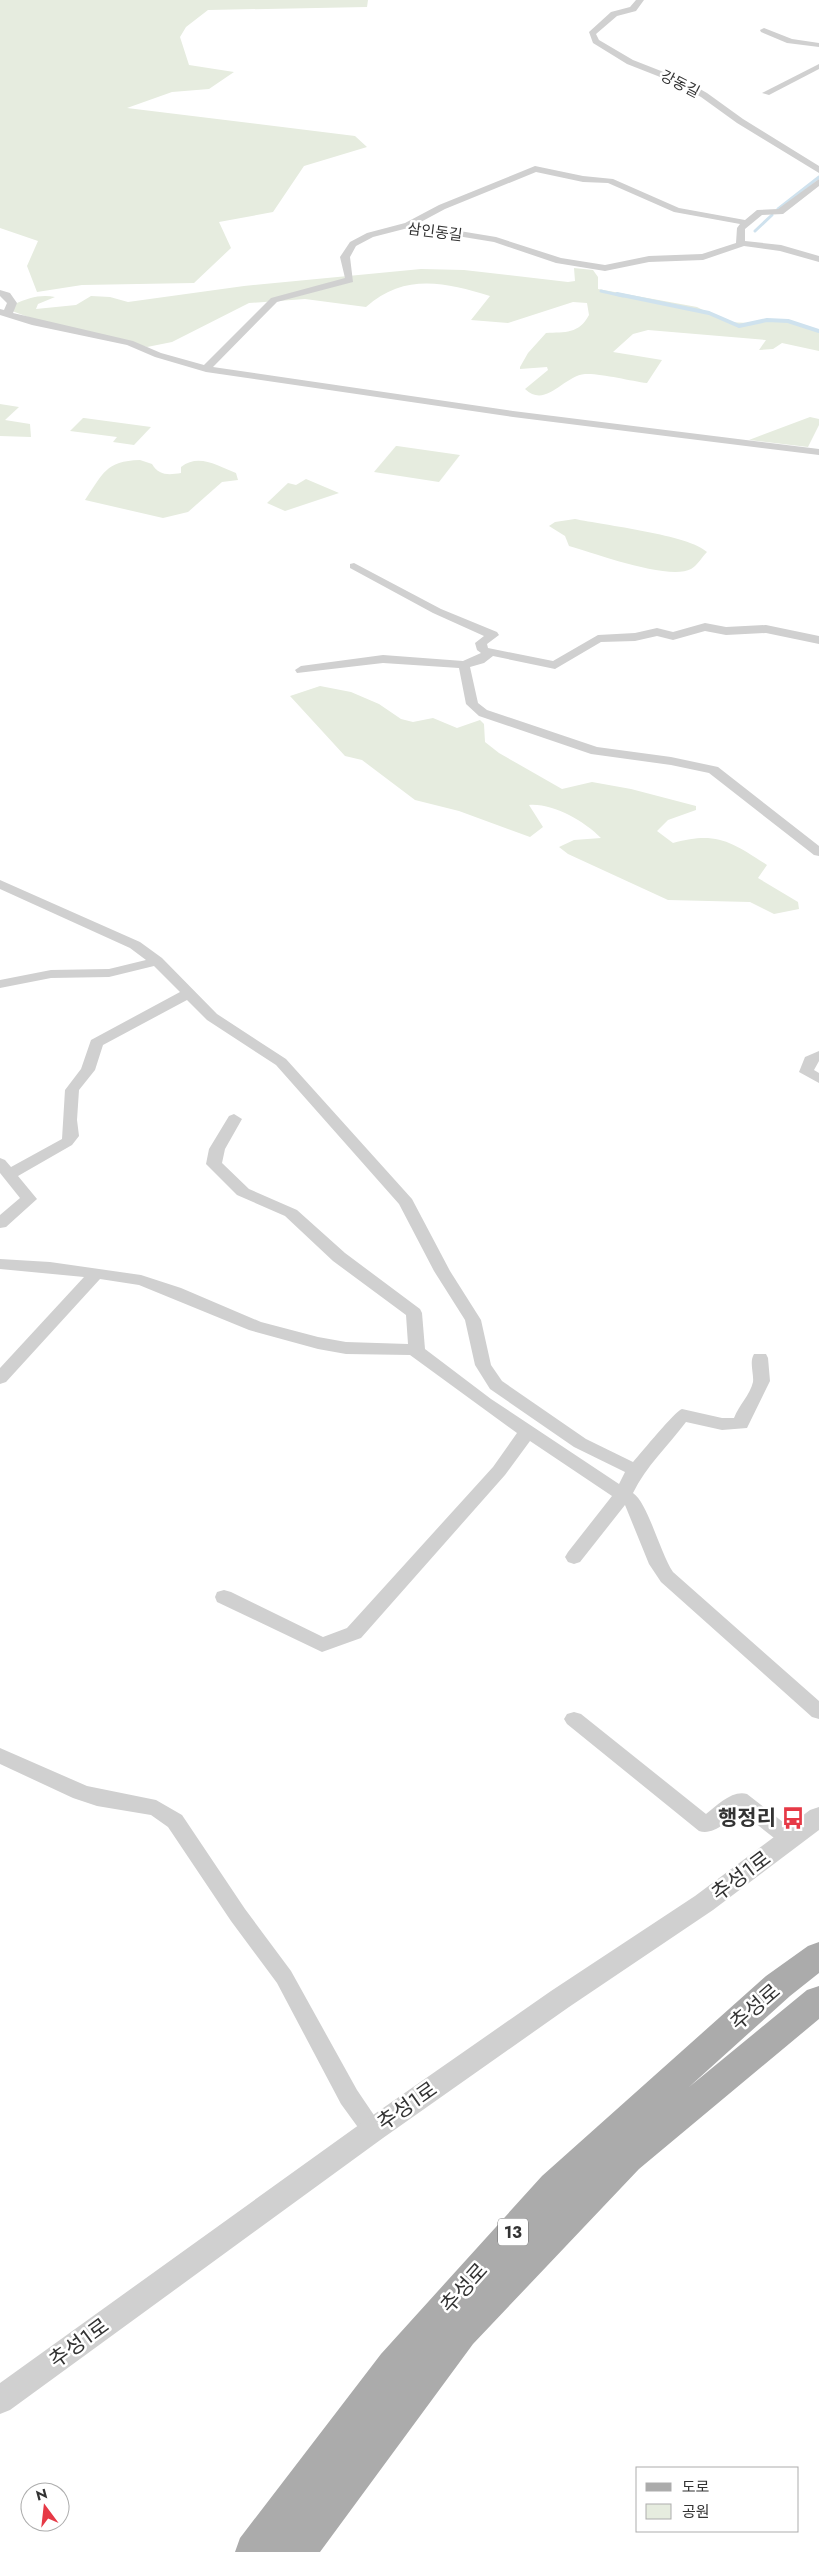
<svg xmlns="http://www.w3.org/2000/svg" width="819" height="2552" viewBox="0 0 819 2552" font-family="Jost,'Noto Sans KR',sans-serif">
	<rect width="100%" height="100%" fill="#fff"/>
	<!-- green -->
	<g fill="#e6ecdf">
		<path d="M0,0h368l-1,7 -159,3 -22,17 -6,10 9,28 45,7 -25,17 -37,3 -45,16 228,28 12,11 -63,19 -31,46 -54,10 12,26 -37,35 -112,2 -45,7 -10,-26 11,-25 -38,-13z"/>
		<path d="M574,268l19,2 5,7v12l99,18 30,15 22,1 16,-4 24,1 30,10v21l-37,-8 -9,6 -14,1 7,-10 -118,-10 -15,4 -20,18 49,8 -15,23c-16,-2 -47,-10 -62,-9 -22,2 -39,35 -60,15l23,-19 -1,-3 -27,2v-2l8,-14 18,-20c19,-1 33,1 43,-18l-2,-12 -14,-1 -65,21 -37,-3 19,-24c-45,-14 -86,-23 -124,11l-61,-8 -56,4 -77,39 -25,5 -111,-27 -24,-9 3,-7c13,-6 26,-10 40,-7l-17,7 -2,5 40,-4 15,-9 19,1 18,5 116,-16 177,-17 43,1 104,12 7,-1z"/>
		<path d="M0,404l19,3 -14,13 25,4 1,13 -31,-1z"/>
		<path d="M810,417l9,2v6l-11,22 -59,-7z"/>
		<path d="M83,418h1l67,9 -17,18 -21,-3 4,-5 -47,-6z"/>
		<path d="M396,446h1l63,9 -21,27 -65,-10z"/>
		<path d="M140,460l12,4c7,12 17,11 29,9v-6c18,-14 36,-1 55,6l2,7 -16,2 -34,30 -25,6 -78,-18c18,-26 20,-39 55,-40z"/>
		<path d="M306,479l33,14 -54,18 -18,-8 21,-20 8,2z"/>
		<path d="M575,519c28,6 115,16 132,33 -5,5 -10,14 -16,17 -22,12 -97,-16 -122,-23l-4,-10 -16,-10 6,-4z"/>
		<path d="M320,686l31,6 28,12 22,15 12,3 20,-4 24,10 23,-8 4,4 1,18 14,11 63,36 30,-7 39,7 65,17v4l-28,10 -11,11 16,12c44,-12 58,-1 94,22l-9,13 40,24 1,7 -25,5 -24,-12 -82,-2 -100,-46 -9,-7 15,-7 27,-2c-17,-17 -48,-35 -72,-33l14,22 -13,10 -71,-26 -44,-11 -53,-40 -17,-4 -55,-60z"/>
	</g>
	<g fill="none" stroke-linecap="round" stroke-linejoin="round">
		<!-- stream-far1 -->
		<g stroke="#cfe2ee" stroke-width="3">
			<path d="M778,209l41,-32"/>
			<path d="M755,231l17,-16"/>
			<path d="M601,291l22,5"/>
		</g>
		<!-- stream -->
		<path stroke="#cfe2ee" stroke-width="4" d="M617,294l92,19 30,13 28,-6 21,1 31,10"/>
		<!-- minor -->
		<g fill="#d0d0d0" fill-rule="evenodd">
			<path d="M636,0h8l-8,11 -19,5 -21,18 3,6 34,20 51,20 23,13 36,26 76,47v7l-82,-50 -36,-26 -23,-13 -51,-20 -34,-21 -4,-11 22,-20 19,-5z"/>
			<path d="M764,28l28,11 27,4v4l-32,-4 -26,-11 -1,-2z"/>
			<path d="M819,64v5l-50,26 -7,-2z"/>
			<path d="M535,166l48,10 30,3 66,29 66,12 12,-10 21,-1 41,-30v7l-36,28 -21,1 -17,14v12l36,4 38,11v6l-39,-11 -36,-5 -41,14 -54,2 -44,9 -49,-8 -62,-21 -86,-14 -35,9 -17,9 -6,11 3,25 -76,20 -64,65 300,44 306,38v6l-306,-38 -307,-45 -51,-15 -28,-12 -95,-20 -32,-10v-6l4,1 3,-7 -7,-7v-6l10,3 7,10 -4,10 120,28 28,12 43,12 67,-67 74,-20 -5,-21 10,-15 17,-9 38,-10 34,-18zM536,172l47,10 25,1 66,29 66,12 -3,4 -1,15 -34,11 -53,2 -44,9 -44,-7 -65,-21 -79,-13 28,-15z"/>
			<path d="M354,563l87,46 56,23 2,3 -12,9 1,4 65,13 45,-26 37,-2 22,-5 16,4 32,-9 21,4 40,-2 53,11v8l-53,-11 -40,2 -21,-4 -32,9 -16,-4 -22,5 -34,1 -46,27 -62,-13 -9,7 -14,4 8,36 9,7 110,37 74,10 47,10 101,79v10l-5,-1 -105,-82 -38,-8 -80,-11 -112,-38 -13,-12 -7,-36 -76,-5 -86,10 -2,-3 6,-4 82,-11 80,6 18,-8 -4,-3 -2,-7 9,-7 -51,-23 -83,-45v-4z"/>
			<path d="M0,880l140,62 22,16 55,56 69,45 126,140 38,72 31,49 10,45 11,16 84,58 47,23c9,-10 42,-51 49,-53l40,9h12c5,-13 16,-23 19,-36 1,-9 -4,-20 1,-28h12l2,4 2,23 -23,47 -25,2 -36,-8c-18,24 -40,44 -53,71 15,10 27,60 40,79l146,129v18l-7,-2 -151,-135 -12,-18 -24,-59 -45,57 -6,2 -6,-2 -3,-5 3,-5 44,-56 -82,-55 -25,34 -144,163 -39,14 -105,-50 -2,-5 2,-5 7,-2 7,2 92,45 24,-9 146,-161 24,-34 -107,-78 -64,-1 -28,-5 -69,-19 -110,-45 -39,-6 -94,103 -6,2v-16l84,-91 -84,-8v-10l50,3 91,13 40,13 80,34 57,15 28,5 62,2 -2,-29 -73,-54 -48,-45 -48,-21 -31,-31 3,-15 20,-33 5,-2 8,5 -17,30 -3,14 27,26 48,21 48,43 75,56 2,4 3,36 66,50 128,85 6,-12 -51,-25 -84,-58 -15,-24 -10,-45 -31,-49 -35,-67 -123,-139 -69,-45 -20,-20 -84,45 -8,25 -16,20 -2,30 2,16 -7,9 -54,31 19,23 -31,28 -6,1v-13l20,-17 -20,-25v-15l5,2 6,7 51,-28 3,-49 16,-21 10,-29 89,-48 -26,-26 -45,11 -58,1 -51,10v-8l51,-10 58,-1 37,-9 -16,-12 -130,-59z"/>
			<path d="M819,1051v10l-5,9 5,3v10l-20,-11 6,-15z"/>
			<path d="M574,1712l7,2 125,100c12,-9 26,-24 41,-20l50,39 3,6 -3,6 -7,2 -7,-2 -43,-34c-12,9 -26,25 -41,20l-132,-107 -3,-5 3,-5z"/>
			<path d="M0,1748l87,38 69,14 26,15 63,94 46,62 66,119 27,40 -3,7 -8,3 -8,-3 -24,-33 -64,-121 -46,-62 -63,-94 -17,-12 -54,-9 -24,-8 -73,-34z"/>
		</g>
		<!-- tertiary -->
		<path fill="#d0d0d0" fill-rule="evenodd" d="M819,1807v23l-106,80 -144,97 -186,131 -373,272 -10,4v-31l363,-261 188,-131 144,-95 115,-86z"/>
		<!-- primary -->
		<path fill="#ababab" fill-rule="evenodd" d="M819,1942v31l-29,23 -101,91 118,-97 12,-4v33l-180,150 -166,175 -153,208h-85l5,-14 141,-184 161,-178 224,-200 42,-30z"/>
	</g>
	<!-- icons -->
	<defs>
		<symbol id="bus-bare" viewBox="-9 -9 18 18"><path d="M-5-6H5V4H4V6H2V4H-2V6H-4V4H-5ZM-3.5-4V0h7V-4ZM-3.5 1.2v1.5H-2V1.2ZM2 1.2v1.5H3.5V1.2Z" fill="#e63946" stroke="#fff" stroke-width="2.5" paint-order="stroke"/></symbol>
	</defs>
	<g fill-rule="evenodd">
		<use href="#bus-bare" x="777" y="1802" width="32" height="32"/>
	</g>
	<g text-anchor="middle" stroke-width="5" stroke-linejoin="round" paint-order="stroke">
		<!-- far-street labels -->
		<g font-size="15" fill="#333" stroke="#fff">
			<text transform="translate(680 84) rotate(27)" y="5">강동길</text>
			<text transform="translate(435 232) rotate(7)" y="5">삼인동길</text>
		</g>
		<!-- shield labels -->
		<rect fill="#fff" stroke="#707070" stroke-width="1" x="498" y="2218.5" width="30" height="27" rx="4"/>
		<g font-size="16" font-weight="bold" fill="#333">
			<text x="513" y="2238">13</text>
		</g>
		<!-- near-poi labels -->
		<g font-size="21" font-weight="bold" fill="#333" stroke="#fff" text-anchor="end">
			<text x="776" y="1825">행정리</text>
		</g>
		<!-- near-street labels -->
		<g font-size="21" fill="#333" stroke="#fff">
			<text transform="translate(741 1876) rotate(-37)" y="7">추성1로</text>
			<text transform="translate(755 2007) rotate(-41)" y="7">추성로</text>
			<text transform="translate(407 2106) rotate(-35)" y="7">추성1로</text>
			<text transform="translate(464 2288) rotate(-48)" y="7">추성로</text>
			<text transform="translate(79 2343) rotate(-36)" y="7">추성1로</text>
		</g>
	</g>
	<!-- legend -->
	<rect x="636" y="2467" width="162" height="65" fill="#ffffff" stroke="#adadad"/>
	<rect x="646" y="2483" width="25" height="8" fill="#ababab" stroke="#adadad"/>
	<text x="682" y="2492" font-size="15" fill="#333333">도로</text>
	<rect x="646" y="2504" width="25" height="15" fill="#e6ecdf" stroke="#adadad"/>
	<text x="682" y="2517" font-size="15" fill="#333333">공원</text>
	<!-- north arrow -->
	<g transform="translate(45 2507) rotate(345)"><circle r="24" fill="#ffffff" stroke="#adadad"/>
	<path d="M0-4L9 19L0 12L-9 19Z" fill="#e63946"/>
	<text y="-8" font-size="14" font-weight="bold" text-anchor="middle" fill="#333333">N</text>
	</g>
</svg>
